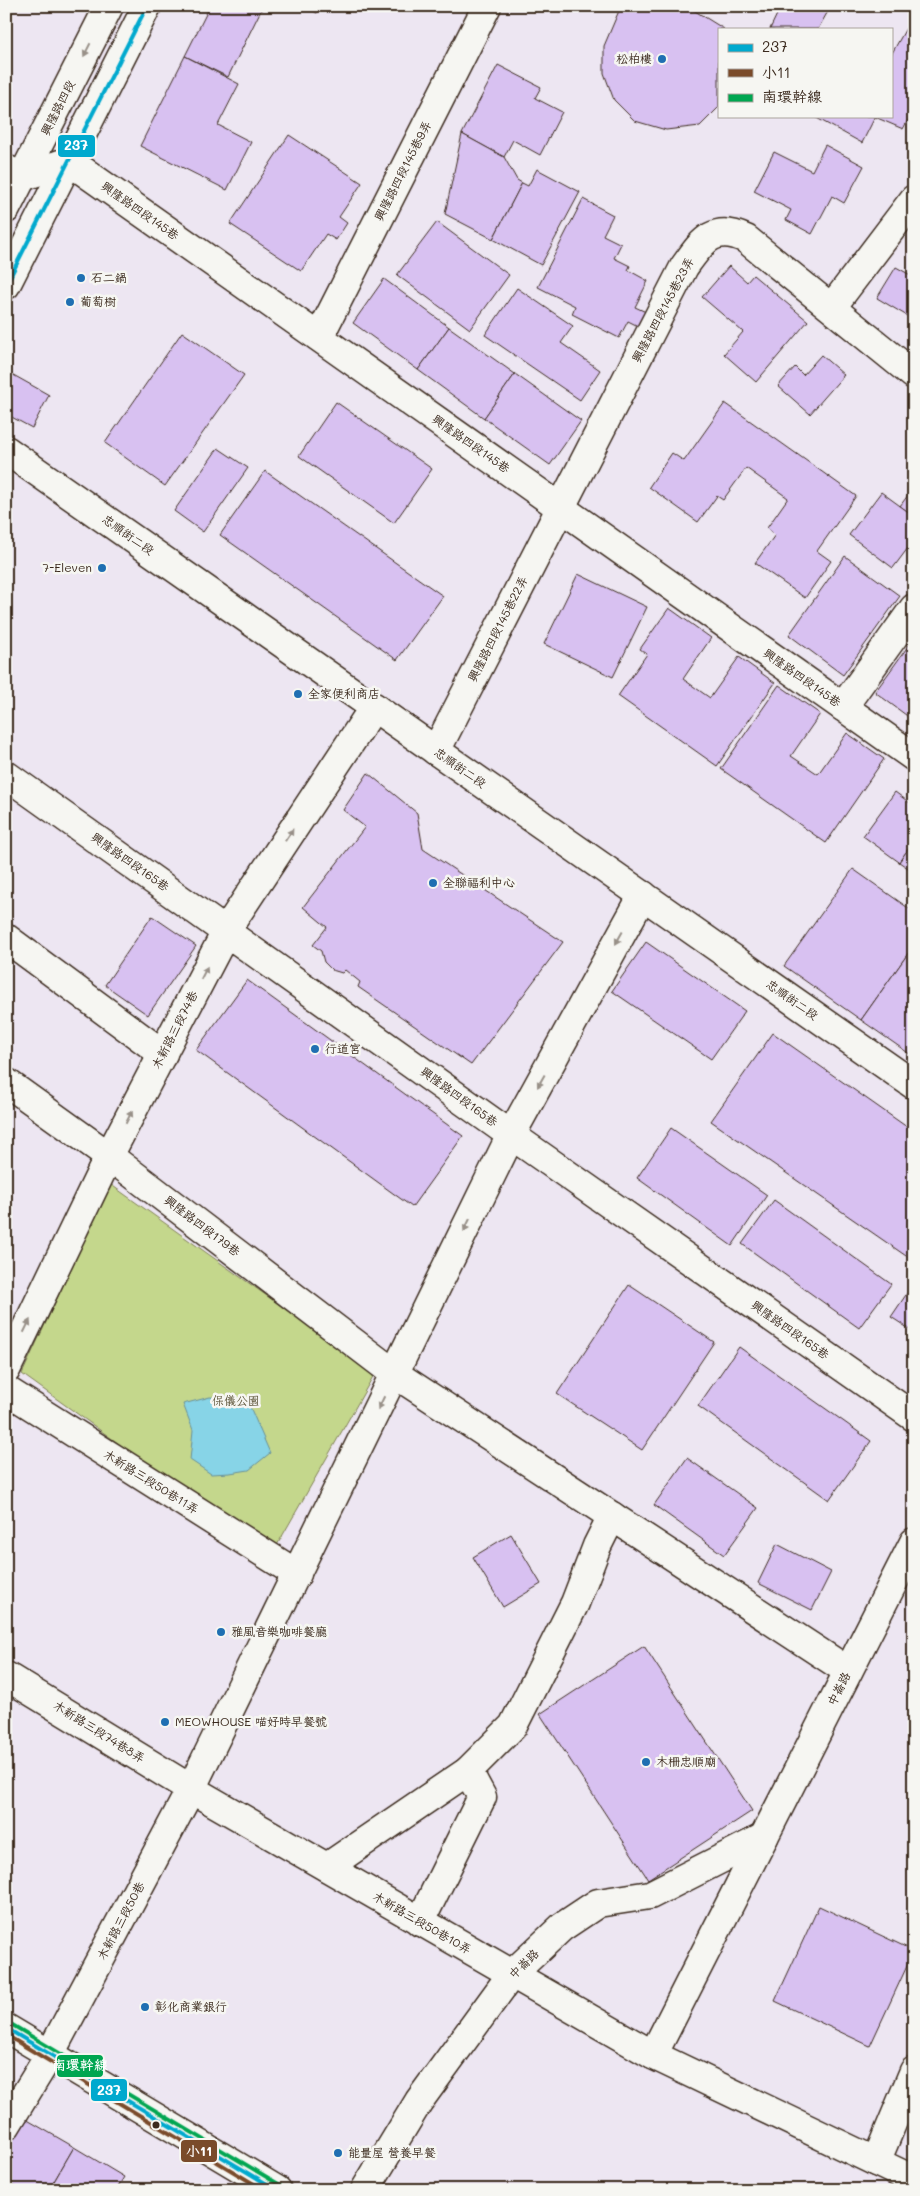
<svg xmlns="http://www.w3.org/2000/svg" width="920" height="2196" viewBox="0 0 920 2196" font-family="Mali,'LXGW WenKai TC',sans-serif">
	<rect width="100%" height="100%" fill="#ede6f2"/>
	<filter id="ink" filterUnits="userSpaceOnUse"><feTurbulence type="fractalNoise" baseFrequency=".02" numOctaves="2"/><feDisplacementMap in="SourceGraphic" scale="10" xChannelSelector="R" yChannelSelector="G"/><feConvolveMatrix kernelMatrix="1 2 1 2 8 2 1 2 1" color-interpolation-filters="sRGB"/></filter>
	<g filter="url(#ink)">
		<!-- green -->
		<path fill="#c4d78c" stroke="#808055" d="M110,1184l265,189 -103,181 -250,-180z"/>
		<!-- water -->
		<path fill="#87d4e7" stroke="#699097" d="M210,1397l37,3 23,53 -21,17 -19,3 -19,1 -21,-14 3,-30 -10,-26z"/>
		<!-- building -->
		<g fill="#d8c1f1" stroke="#3b2a1e">
			<path d="M210,6h53l-35,71 -43,-21z"/>
			<path d="M304,6h17l-4,7z"/>
			<path d="M621,6h66l37,23h-5v78l-19,19 -34,4 -31,-9 -21,-21 -10,-27v-27z"/>
			<path d="M781,6h50l-13,23h-48z"/>
			<path d="M914,14v95l-11,20 -28,-12 -13,26 -49,-27h78v-61z"/>
			<path d="M185,56l54,28 -21,41 33,17 -24,48 -87,-44z"/>
			<path d="M498,65l43,22 -6,11 27,14 -22,43 -27,-15 -9,17 -42,-23z"/>
			<path d="M462,134l42,23 13,23 5,3 -29,56 -48,-25z"/>
			<path d="M289,135l73,48 -23,34 8,6 -11,17 -10,-6 -25,37 -71,-47z"/>
			<path d="M825,145l39,21 -20,37 -12,-7 -20,38 -26,-14 5,-10 -37,-19 20,-39 38,19z"/>
			<path d="M537,169l43,23 -39,73 -48,-26 29,-56 6,3z"/>
			<path d="M583,199l30,16 -10,20 18,9 -7,14 16,8 -2,4 20,11 -13,26 11,5 -8,14 -10,-5 -9,17 -47,-24 3,-8 -37,-19z"/>
			<path d="M437,222l72,53 -39,54 -73,-54z"/>
			<path d="M729,266l18,16 6,-7 55,46 -52,61 -32,-28 19,-22 -41,-35z"/>
			<path d="M896,267l18,10v43l-37,-22z"/>
			<path d="M384,279l65,48 -31,43 -65,-47z"/>
			<path d="M517,288l56,38 -12,17 39,27 -20,30 -95,-65z"/>
			<path d="M449,327l66,47 -31,44 -66,-48z"/>
			<path d="M182,332l62,43 -79,111 -60,-43z"/>
			<path d="M821,355l23,20 -34,39 -32,-28 17,-19 8,8z"/>
			<path d="M8,372l41,23 -17,33 -26,-14z"/>
			<path d="M515,374l66,47 -31,44 -66,-47z"/>
			<path d="M336,402l96,67 -38,54 -95,-67z"/>
			<path d="M725,403l131,93 -39,55 14,10 -26,37 -50,-35 20,-28 -8,-7 21,-30 -42,-30 -23,32 -6,-4 -19,26 -49,-35 23,-34 12,8z"/>
			<path d="M218,448l30,20 -45,64 -29,-21z"/>
			<path d="M265,471l178,125 -46,64 -177,-125z"/>
			<path d="M914,487v29l-14,-10z"/>
			<path d="M881,492l33,24v24l-21,28 -44,-33z"/>
			<path d="M845,556l55,40 -57,79 -54,-40z"/>
			<path d="M578,574l69,33 -34,70 -69,-33z"/>
			<path d="M669,608l42,30 -28,41 27,19 29,-41 36,26 -58,83 -99,-70 29,-42 -7,-5z"/>
			<path d="M914,638v83l-39,-29z"/>
			<path d="M779,685l41,29 -29,42 27,18 29,-41 37,26 -58,84 -105,-74z"/>
			<path d="M368,773l49,40 6,36 140,93 -92,123 -113,-78 2,-5 -15,-12 -3,3 -10,-3 -8,-8 -3,-11 -8,-6 14,-18 -24,-20 62,-80 -22,-17z"/>
			<path d="M895,792l19,14v35l-15,21 -36,-26z"/>
			<path d="M914,841v31l-15,-10z"/>
			<path d="M853,869l61,43v33l-53,75 -77,-54z"/>
			<path d="M152,916l44,30 -48,69 -43,-30z"/>
			<path d="M646,942l99,69 -34,48 -99,-68z"/>
			<path d="M914,945v112l-53,-37z"/>
			<path d="M247,980l216,156 -51,71 -216,-157z"/>
			<path d="M773,1033l141,99v120l-5,6 -198,-137z"/>
			<path d="M671,1128l96,67 -35,51 -95,-68z"/>
			<path d="M774,1200l117,84 -32,44 -117,-84z"/>
			<path d="M914,1283v49l-23,-15z"/>
			<path d="M629,1285l85,57 -72,108 -85,-56z"/>
			<path d="M739,1347l132,94 -42,59 -131,-94z"/>
			<path d="M687,1458l71,50 -34,47 -70,-50z"/>
			<path d="M511,1534l30,50 -38,23 -30,-50z"/>
			<path d="M777,1544l54,28 -19,38 -54,-27z"/>
			<path d="M644,1646l108,165 -104,68 -108,-165z"/>
			<path d="M819,1906l95,45 -44,95 -95,-45z"/>
			<path d="M24,2118l50,29 -25,43h-29l-14,-9v-33z"/>
			<path d="M74,2147l50,30 -8,13h-67z"/>
		</g>
		<g fill="none" stroke-linecap="round" stroke-linejoin="round">
			<defs>
				<g id="minor">
					<path d="M6,169l16,8 47,-16 845,596"/>
					<path d="M832,307l82,-108"/>
					<path d="M319,337l168,-331"/>
					<path d="M6,450l908,635"/>
					<path d="M843,707l71,-99"/>
					<path d="M436,751l248,-484c18,-25 29,-44 62,-28l168,136"/>
					<path d="M6,775l505,360 403,282"/>
					<path d="M6,938l157,116"/>
					<path d="M6,1082l103,74 286,218 453,297"/>
					<path d="M6,1370l103,-214 120,-230 145,-219"/>
					<path d="M6,1390l291,184"/>
					<path d="M6,1676l185,113 462,266 261,125"/>
					<path d="M327,1867l141,-96 45,-45 62,-123 22,-57 15,-30"/>
					<path d="M420,1922l62,-125 -14,-26"/>
					<path d="M653,2055l261,-513"/>
					<path d="M6,2126l44,-72 141,-265 320,-654 132,-240"/>
					<path d="M876,2162l38,-91"/>
					<path d="M365,2190l54,-89 92,-126 51,-48 36,-24 52,-8 114,-58"/>
				</g>
				<g id="major">
					<path d="M6,209l103,-203"/>
					<path d="M6,285l141,-279"/>
					<path d="M6,2028l271,162"/>
				</g>
			</defs>
			<!-- minor casing -->
			<use href="#minor" stroke="#3b2a1e" stroke-width="31"/>
			<!-- major casing -->
			<use href="#major" stroke="#3b2a1e" stroke-width="31"/>
			<!-- minor -->
			<use href="#minor" stroke="#f6f6f2" stroke-width="28"/>
			<!-- major -->
			<use href="#major" stroke="#f6f6f2" stroke-width="28"/>
			<defs>
				<g id="bus-1">
					<path d="M6,285l141,-279"/>
					<path d="M6,2028l271,162"/>
				</g>
				<path id="bus-2" d="M6,2035l258,155"/>
				<path id="bus-3" d="M9,2023l271,162"/>
			</defs>
			<!-- bus-1 casing -->
			<use href="#bus-1" stroke="#f6f6f2" stroke-width="8"/>
			<!-- bus-2 casing -->
			<use href="#bus-2" stroke="#f6f6f2" stroke-width="8"/>
			<!-- bus-3 casing -->
			<use href="#bus-3" stroke="#f6f6f2" stroke-width="8"/>
			<!-- bus-1 -->
			<use href="#bus-1" stroke="#00a9ce" stroke-width="4"/>
			<!-- bus-2 -->
			<use href="#bus-2" stroke="#7a4b2a" stroke-width="4"/>
			<!-- bus-3 -->
			<use href="#bus-3" stroke="#00a651" stroke-width="4"/>
		</g>
		<!-- one-way arrows -->
		<defs><path id="oneway-solid" d="M-6-.8H1V-3.2L6.5 0L1 3.2V.8H-6Z" transform="scale(1.25)"/></defs>
		<g fill="#989088">
			<use href="#oneway-solid" transform="translate(87 50) rotate(117)"/>
			<use href="#oneway-solid" transform="translate(289 835) rotate(-57)"/>
			<use href="#oneway-solid" transform="translate(619 938) rotate(119)"/>
			<use href="#oneway-solid" transform="translate(204 973) rotate(-63)"/>
			<use href="#oneway-solid" transform="translate(541 1081) rotate(119)"/>
			<use href="#oneway-solid" transform="translate(129 1117) rotate(-63)"/>
			<use href="#oneway-solid" transform="translate(467 1225) rotate(116)"/>
			<use href="#oneway-solid" transform="translate(27 1326) rotate(-64)"/>
			<use href="#oneway-solid" transform="translate(381 1403) rotate(116)"/>
		</g>
	</g>
	<!-- markers -->
	<g fill="#1f6fb2" stroke="#f6f6f2" stroke-width="2">
		<circle cx="662" cy="59" r="5"/>
		<circle cx="81" cy="278" r="5"/>
		<circle cx="70" cy="302" r="5"/>
		<circle cx="102" cy="568" r="5"/>
		<circle cx="298" cy="694" r="5"/>
		<circle cx="433" cy="883" r="5"/>
		<circle cx="315" cy="1049" r="5"/>
		<circle cx="221" cy="1632" r="5"/>
		<circle cx="165" cy="1722" r="5"/>
		<circle cx="646" cy="1762" r="5"/>
		<circle cx="145" cy="2007" r="5"/>
		<circle cx="338" cy="2153" r="5"/>
	</g>
	<circle fill="#3b2a1e" stroke="#f6f6f2" stroke-width="2" cx="156" cy="2125" r="4.5"/>
	<g text-anchor="middle" stroke-width="5" stroke-linejoin="round" paint-order="stroke">
		<!-- poi labels -->
		<g font-size="12" fill="#3b2a1e" stroke="#f6f6f2" text-anchor="start">
			<text x="652" y="63" text-anchor="end">松柏樓</text>
			<text x="91" y="282">石二鍋</text>
			<text x="80" y="306">葡萄樹</text>
			<text x="92" y="572" text-anchor="end">7-Eleven</text>
			<text x="308" y="698">全家便利商店</text>
			<text x="443" y="887">全聯福利中心</text>
			<text x="325" y="1053">行道宮</text>
			<text x="231" y="1636">雅風音樂咖啡餐廳</text>
			<text x="175" y="1726">MEOWHOUSE 喵好時早餐號</text>
			<text x="656" y="1766">木柵忠順廟</text>
			<text x="155" y="2011">彰化商業銀行</text>
			<text x="348" y="2157">能量屋 營養早餐</text>
		</g>
		<!-- street labels -->
		<g font-size="12" fill="#3b2a1e" stroke="#f6f6f2">
			<text transform="translate(58 108) rotate(-63)" y="4">興隆路四段</text>
			<text transform="translate(403 171) rotate(-63)" y="4">興隆路四段145巷9弄</text>
			<text transform="translate(140 211) rotate(35)" y="4">興隆路四段145巷</text>
			<text transform="translate(663 310) rotate(-62)" y="4">興隆路四段145巷23弄</text>
			<text transform="translate(471 444) rotate(35)" y="4">興隆路四段145巷</text>
			<text transform="translate(128 535) rotate(35)" y="4">忠順街二段</text>
			<text transform="translate(498 629) rotate(-63)" y="4">興隆路四段145巷22弄</text>
			<text transform="translate(802 678) rotate(35)" y="4">興隆路四段145巷</text>
			<text transform="translate(460 768) rotate(35)" y="4">忠順街二段</text>
			<text transform="translate(130 862) rotate(35)" y="4">興隆路四段165巷</text>
			<text transform="translate(792 1000) rotate(35)" y="4">忠順街二段</text>
			<text transform="translate(175 1030) rotate(-63)" y="4">木新路三段74巷</text>
			<text transform="translate(459 1097) rotate(36)" y="4">興隆路四段165巷</text>
			<text transform="translate(202 1226) rotate(37)" y="4">興隆路四段179巷</text>
			<text transform="translate(790 1330) rotate(35)" y="4">興隆路四段165巷</text>
			<text transform="translate(151 1482) rotate(32)" y="4">木新路三段50巷11弄</text>
			<text transform="translate(839 1689) rotate(-63)" y="4">中崙路</text>
			<text transform="translate(99 1732) rotate(32)" y="4">木新路三段74巷8弄</text>
			<text transform="translate(121 1921) rotate(-62)" y="4">木新路三段50巷</text>
			<text transform="translate(422 1923) rotate(30)" y="4">木新路三段50巷10弄</text>
			<text transform="translate(524 1964) rotate(-44)" y="4">中崙路</text>
		</g>
		<!-- park labels -->
		<g font-size="12" fill="#5d553a" stroke="#f6f6f2">
			<text x="236" y="1405">保儀公園</text>
		</g>
	</g>
	<g stroke="#f6f6f2" stroke-width="2">
		<rect x="57" y="134" width="39" height="24" rx="5" fill="#00a9ce"/>
		<rect x="56" y="2054" width="48" height="24" rx="5" fill="#00a651"/>
		<rect x="90" y="2078" width="38" height="24" rx="5" fill="#00a9ce"/>
		<rect x="180" y="2139" width="38" height="24" rx="5" fill="#7a4b2a"/>
	</g>
	<g font-size="14" text-anchor="middle" font-weight="bold" fill="#fff">
		<text x="76" y="150">237</text>
		<text x="80" y="2070">南環幹線</text>
		<text x="109" y="2095">237</text>
		<text x="199" y="2156">小11</text>
	</g>
	<!-- margin -->
	<rect width="920" height="2196" fill="none" stroke="#f6f6f2" stroke-width="25"/>
	<rect x="12" y="12" width="895" height="2171" fill="none" stroke="#3b2a1e" stroke-width="2" filter="url(#ink)"/>
	<!-- legend -->
	<rect x="718" y="28" width="175" height="90" fill="#f6f6f2" stroke="#aba49d"/>
	<rect x="728" y="44" width="25" height="8" fill="#00a9ce" stroke="#aba49d"/>
	<text x="762" y="52" font-size="15" fill="#3b2a1e">237</text>
	<rect x="728" y="69" width="25" height="8" fill="#7a4b2a" stroke="#aba49d"/>
	<text x="762" y="78" font-size="15" fill="#3b2a1e">小11</text>
	<rect x="728" y="94" width="25" height="8" fill="#00a651" stroke="#aba49d"/>
	<text x="762" y="102" font-size="15" fill="#3b2a1e">南環幹線</text>
</svg>
